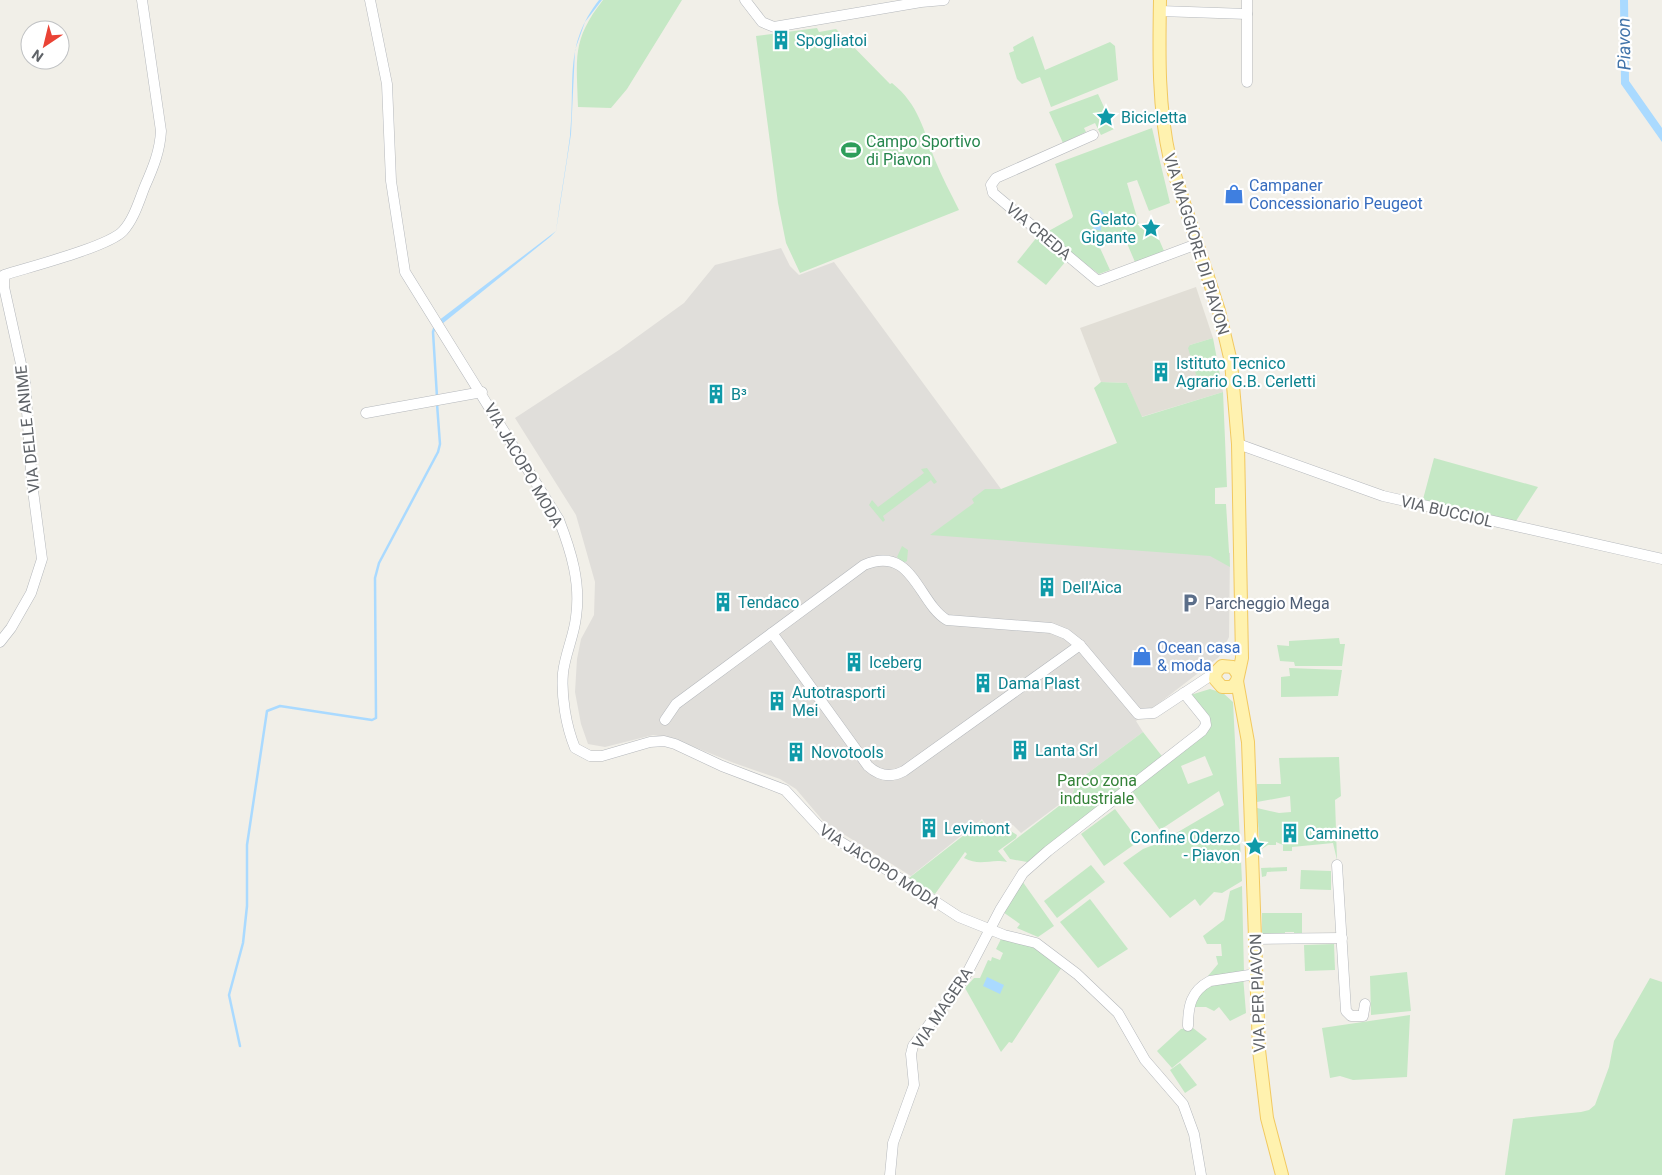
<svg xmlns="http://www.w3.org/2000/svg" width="1662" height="1175" viewBox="0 0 1662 1175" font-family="Roboto,sans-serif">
	<rect width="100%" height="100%" fill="#f1efe8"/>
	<!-- industrial -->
	<path fill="#e0deda" d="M781,248l9,18 9,9 35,-13 167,227 11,39 218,25 -1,84 -10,20 -83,64 7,11 -67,50 -4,13 -51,38 -8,-8 -8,-2 -13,10 -10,-14 -71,57 -87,-54 -28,-33 -16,-10 -46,-16 -57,-23 -24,-5 -48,12 -17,-3 -7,-20 -6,-32 2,-33 4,-20 13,-24 1,-33 -19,-67 -61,-97 104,-68 65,-47 31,-38z"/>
	<!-- education -->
	<path fill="#e1ded6" d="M1196,287l17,51 -23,7 9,39 23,2 1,6 -82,25 -14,-34 -26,-1 -21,-54z"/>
	<!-- green -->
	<g fill="#c5e8c5" fill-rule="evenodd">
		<path d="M603,0h79l-55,89 -16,19 -33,-1c-1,-49 -7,-66 25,-107z"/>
		<path d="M817,28l2,4 17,-3 54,55 2,-1c27,22 31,46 43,77 7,17 16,34 24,50l-159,63 -14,-30 -8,-40 -22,-167z"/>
		<path d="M1033,36l12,34 65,-28 5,4 3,34 -67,27 -11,-30 -18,7 -5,-5 -8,-26 5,-2 -1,-4z"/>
		<path d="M1098,94l16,35 -13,6 -6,-12 -11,5 2,4 -23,11 -14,-31z"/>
		<path d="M1152,128l18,75 -21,8 -12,-31 -10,3 13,45 12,-5 12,28 -29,11 -9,-21 -6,-3 -20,10 10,22 -11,4 -54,-41 27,-15 1,-2 -18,-52z"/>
		<path d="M1037,237l29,24 -20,24 -29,-23z"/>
		<path d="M1213,338l9,48 -23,-2 -11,-36 2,-3z"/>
		<path d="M1101,382l26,1 15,34 81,-25 4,95 -12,1v16h11l4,63 -20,-11 -280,-21 44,-32 -2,-4 13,-10h16l116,-46 -23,-55z"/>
		<path d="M1434,458l104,29 -24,37 -92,-21z"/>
		<path d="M927,468l10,14 -3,2 -3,-4 -48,36 2,4 -2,2 -14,-17 3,-5 6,7 46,-34 -3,-4z"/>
		<path d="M902,546l6,4 -1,11 -4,2 -6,-6z"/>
		<path d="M1339,638l1,6h5l-3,22h-47l-1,-4 -14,-1 -3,-16 12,1v-5z"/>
		<path d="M1289,668l53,2 -4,26 -57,1v-20l9,-1z"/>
		<path d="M1210,689l13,4 10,9 9,179 -20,12 -8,-1 -14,14 -5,-7 -25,19 -47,-55 20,-14 18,-7 63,-37 -5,-14 -59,39 -31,-43 -96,76 -23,-4 -7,-10 69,-53 4,-14 67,-50 22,28 41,-35 -19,-29zM1205,756l8,19 -25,9 -7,-18z"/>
		<path d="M1339,757l2,39 -6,4 2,60 -4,-17 -41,4v4h-9v-6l-7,-3v3h-8l-8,5 -3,-42 22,5 12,-1 -1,-16 -33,6v-18h24l-2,-26z"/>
		<path d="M1115,809l24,32 -35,25 -23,-32z"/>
		<path d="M982,821l10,15 14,-8 11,7 -1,3 -18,13 9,11c-16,-4 -26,5 -43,-4l3,-4 -2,-2 -30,42 -26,-16z"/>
		<path d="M1091,865l14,17 -48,36 -13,-17z"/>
		<path d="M1287,867v4l-20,1 -1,4 -4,1 -1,-9z"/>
		<path d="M1301,870l30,1v19l-31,-1z"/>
		<path d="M1020,878l34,48 -16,11 -21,-9 3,-4 -20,-14z"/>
		<path d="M1242,886l2,87 -36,3 10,-12 -2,-8h6l-1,-12h-14l-4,-8 21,-16 6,-29z"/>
		<path d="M1090,899l38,50 -30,19 -38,-46z"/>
		<path d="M1262,913h40v23h-8v-4h-9v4h-23z"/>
		<path d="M1001,939l25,3 36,25 -50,76 -3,-1 -8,10 -36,-64 9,-10h6l8,-18 3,1 1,-4 8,3 3,-7 -7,-4z"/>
		<path d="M1334,944l1,26 -30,1 -1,-26z"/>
		<path d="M1407,972l4,39 -40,4 -1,-39z"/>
		<path d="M1243,976l3,37 -16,8 -11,-14 -5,4 -8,-4h-11l-2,-10 10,-11z"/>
		<path d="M1650,978l12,4v193h-157l8,-56 68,-7 8,-2 6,-5 14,-38 5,-26z"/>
		<path d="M1410,1015l-3,62 -54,3 -13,-4 -10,2 -8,-50z"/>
		<path d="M1193,1028l14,11 -35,29 -15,-17 24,-22z"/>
		<path d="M1180,1063l17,22 -12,8 -15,-23z"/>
	</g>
	<!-- water -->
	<g fill="#aadaff">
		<path d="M599,0h3l-17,22 -10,28 -4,84 -15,97 -6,6 -108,87 -4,-3 118,-90c4,-32 10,-64 14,-95 6,-55 -7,-90 29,-136z"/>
		<path d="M1620,0h8l1,81 33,47v14l-41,-58z"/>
		<path d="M1095,210h6l4,5 -4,9v7l-7,-2c-3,-6 -3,-13 1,-19z"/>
		<path d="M987,977l17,8 -4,9 -17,-8z"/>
	</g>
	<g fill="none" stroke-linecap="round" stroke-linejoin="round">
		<!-- stream -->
		<g stroke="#aadaff" stroke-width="2.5">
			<path d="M435,326l-2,6 4,65"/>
			<path d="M240,1046l-11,-51 14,-52 4,-37v-61l20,-134 13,-5 92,14 4,-2 -1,-140 4,-15 59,-111 2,-8 -3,-40"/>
		</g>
		<defs>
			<g id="minor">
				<path d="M370,0l17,84 4,97 14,91 154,248c12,31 22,63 17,97 -2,19 -11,37 -13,56 -2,23 3,53 12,75l15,8h12l48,-14 14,-1 11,3 47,22 63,24 39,42 57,34 78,51 45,18 32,8 41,31 41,39 27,47 38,44 11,30 7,41"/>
				<path d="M745,0l17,22 12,5 147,-25 23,-2"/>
				<path d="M1160,11l87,3v-14"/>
				<path d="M1247,14v68"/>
				<path d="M1093,135l-97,43 -5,7 2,8 105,88 99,-37"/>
				<path d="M366,413l116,-21"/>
				<path d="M1238,444l145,52 279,63"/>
				<path d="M772,633l96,133c11,10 23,12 36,5l176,-126"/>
				<path d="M0,642l11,-14 20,-35 11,-34 -10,-76 -7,-101 -21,-95v-12c25,-8 104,-28 119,-44 11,-12 16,-30 22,-45 8,-18 15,-35 16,-55l-19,-131"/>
				<path d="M665,720l11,-16 188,-139c49,-21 54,38 83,55l104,8 15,6 14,11 58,69 16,-1 62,-41"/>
				<path d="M1337,865l9,146 5,5h12l2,-12"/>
				<path d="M1255,939l87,-1"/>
				<path d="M1188,1026c0,-20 3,-35 22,-45l46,-7"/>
				<path d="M890,1175l3,-32 21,-58 -3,-31 2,-8 52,-69 35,-67 23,-37 25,-22 154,-120 4,-6 -1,-6 -21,-26"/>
			</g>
			<g id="major">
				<path d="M1160,0c-1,54 -2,107 10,160l49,151 12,51 7,82 4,214 -5,23 -5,6h-10l-7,-8 1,-7 6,-6 11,1 4,6"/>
				<path d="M1237,681l11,61 11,308 8,68 15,57"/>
			</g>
		</defs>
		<!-- minor casing -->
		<use href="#minor" stroke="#b5b8bc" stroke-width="11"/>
		<!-- major casing -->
		<use href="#major" stroke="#f2c960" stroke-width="14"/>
		<!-- minor -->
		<use href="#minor" stroke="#fff" stroke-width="10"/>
		<!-- major -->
		<use href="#major" stroke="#fff2af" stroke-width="12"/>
	</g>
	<!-- icons -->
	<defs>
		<symbol id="building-bare" viewBox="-9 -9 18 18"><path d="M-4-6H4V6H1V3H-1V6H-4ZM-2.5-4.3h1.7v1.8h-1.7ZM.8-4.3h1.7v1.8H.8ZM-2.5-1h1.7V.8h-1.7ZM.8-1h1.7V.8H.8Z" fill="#0f9aa8" stroke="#fff" stroke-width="2.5" paint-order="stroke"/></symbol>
		<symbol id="sight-bare" viewBox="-9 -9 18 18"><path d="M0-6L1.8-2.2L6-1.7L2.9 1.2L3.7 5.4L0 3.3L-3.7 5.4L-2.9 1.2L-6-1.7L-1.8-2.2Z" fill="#0f9aa8" stroke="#fff" stroke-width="2.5" paint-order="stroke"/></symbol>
		<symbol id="stadium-bare" viewBox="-9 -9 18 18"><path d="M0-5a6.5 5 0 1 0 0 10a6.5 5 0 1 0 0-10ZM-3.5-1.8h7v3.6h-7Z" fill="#2e9e5b" stroke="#fff" stroke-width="2.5" paint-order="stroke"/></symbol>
		<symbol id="shop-bare" viewBox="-9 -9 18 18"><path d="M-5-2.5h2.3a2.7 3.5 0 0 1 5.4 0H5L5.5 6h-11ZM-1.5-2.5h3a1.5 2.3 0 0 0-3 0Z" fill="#3f7fe0" stroke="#fff" stroke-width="2.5" paint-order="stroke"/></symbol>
		<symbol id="parking-bare" viewBox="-9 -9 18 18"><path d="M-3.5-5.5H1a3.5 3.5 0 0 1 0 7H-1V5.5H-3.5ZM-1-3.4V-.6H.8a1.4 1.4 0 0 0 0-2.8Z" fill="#5c6f8a" stroke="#fff" stroke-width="2.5" paint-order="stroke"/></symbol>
	</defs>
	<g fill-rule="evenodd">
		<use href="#building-bare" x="767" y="26" width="28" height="28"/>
		<use href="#sight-bare" x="1092" y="103" width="28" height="28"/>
		<use href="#stadium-bare" x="837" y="136" width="28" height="28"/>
		<use href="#shop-bare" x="1220" y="180" width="28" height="28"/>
		<use href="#sight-bare" x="1137" y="214" width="28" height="28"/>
		<use href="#building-bare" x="1147" y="358" width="28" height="28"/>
		<use href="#building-bare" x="702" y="380" width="28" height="28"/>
		<use href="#building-bare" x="1033" y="573" width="28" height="28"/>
		<use href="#building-bare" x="709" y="588" width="28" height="28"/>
		<use href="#parking-bare" x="1176" y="589" width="28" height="28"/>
		<use href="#shop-bare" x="1128" y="642" width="28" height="28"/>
		<use href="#building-bare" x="840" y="648" width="28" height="28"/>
		<use href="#building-bare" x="969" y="669" width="28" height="28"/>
		<use href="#building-bare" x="763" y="687" width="28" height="28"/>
		<use href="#building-bare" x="1006" y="736" width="28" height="28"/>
		<use href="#building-bare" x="782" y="738" width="28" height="28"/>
		<use href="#building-bare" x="915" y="814" width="28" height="28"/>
		<use href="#building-bare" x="1276" y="819" width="28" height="28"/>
		<use href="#sight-bare" x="1241" y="832" width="28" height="28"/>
	</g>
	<g text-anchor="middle" stroke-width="4.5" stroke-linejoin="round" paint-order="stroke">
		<!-- culture labels -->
		<g font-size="16" fill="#0d838f" stroke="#fff" text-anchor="start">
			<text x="796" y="46">Spogliatoi</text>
			<text x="1121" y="123">Bicicletta</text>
			<text x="1136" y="225" text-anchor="end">Gelato<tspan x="1136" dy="18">Gigante</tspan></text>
			<text x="1176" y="369">Istituto Tecnico<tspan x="1176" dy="18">Agrario G.B. Cerletti</tspan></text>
			<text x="731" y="400">B³</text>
			<text x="1062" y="593">Dell'Aica</text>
			<text x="738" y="608">Tendaco</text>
			<text x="869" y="668">Iceberg</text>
			<text x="998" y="689">Dama Plast</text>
			<text x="792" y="698">Autotrasporti<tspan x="792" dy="18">Mei</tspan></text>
			<text x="1035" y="756">Lanta Srl</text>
			<text x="811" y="758">Novotools</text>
			<text x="944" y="834">Levimont</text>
			<text x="1305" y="839">Caminetto</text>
			<text x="1240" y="843" text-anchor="end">Confine Oderzo<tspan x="1240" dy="18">- Piavon</tspan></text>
		</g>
		<!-- leisure labels -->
		<g font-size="16" fill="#27864d" stroke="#fff" text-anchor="start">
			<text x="866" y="147">Campo Sportivo<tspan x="866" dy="18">di Piavon</tspan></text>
		</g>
		<!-- shop labels -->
		<g font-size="16" fill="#366cbe" stroke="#fff" text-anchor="start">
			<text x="1249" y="191">Campaner<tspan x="1249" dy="18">Concessionario Peugeot</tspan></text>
			<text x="1157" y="653">Ocean casa<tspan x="1157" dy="18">&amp; moda</tspan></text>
		</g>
		<!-- street labels -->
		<g font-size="16" fill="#5f6368" stroke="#fff">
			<text transform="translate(1039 231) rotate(40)" y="6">VIA CREDA</text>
			<text transform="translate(1197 244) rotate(73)" y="6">VIA MAGGIORE DI PIAVON</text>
			<text transform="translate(27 429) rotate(-96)" y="6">VIA DELLE ANIME</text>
			<text transform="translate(524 465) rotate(60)" y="6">VIA JACOPO MODA</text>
			<text transform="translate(1447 511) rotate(13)" y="6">VIA BUCCIOL</text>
			<text transform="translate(880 866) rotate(33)" y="6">VIA JACOPO MODA</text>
			<text transform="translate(1257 993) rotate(-92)" y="6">VIA PER PIAVON</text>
			<text transform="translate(942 1008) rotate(-56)" y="6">VIA MAGERA</text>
		</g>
		<!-- service labels -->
		<g font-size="16" fill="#4e5e75" stroke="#fff" text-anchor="start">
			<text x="1205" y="609">Parcheggio Mega</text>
		</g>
		<!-- park labels -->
		<g font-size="16" fill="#348238" stroke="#fff">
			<text x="1097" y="786">Parco zona<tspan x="1097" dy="18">industriale</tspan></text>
		</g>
		<!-- water labels -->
		<g font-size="18" font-style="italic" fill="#4174aa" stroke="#fff">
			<text transform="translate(1624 44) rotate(-91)" y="6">Piavon</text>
		</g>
	</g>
	<!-- north arrow -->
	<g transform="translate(45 45) rotate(215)"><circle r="24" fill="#ffffff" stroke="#bfc1c3"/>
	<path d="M0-4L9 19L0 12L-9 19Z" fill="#ea4335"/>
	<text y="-8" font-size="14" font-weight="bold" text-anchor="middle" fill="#5f6368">N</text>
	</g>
</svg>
